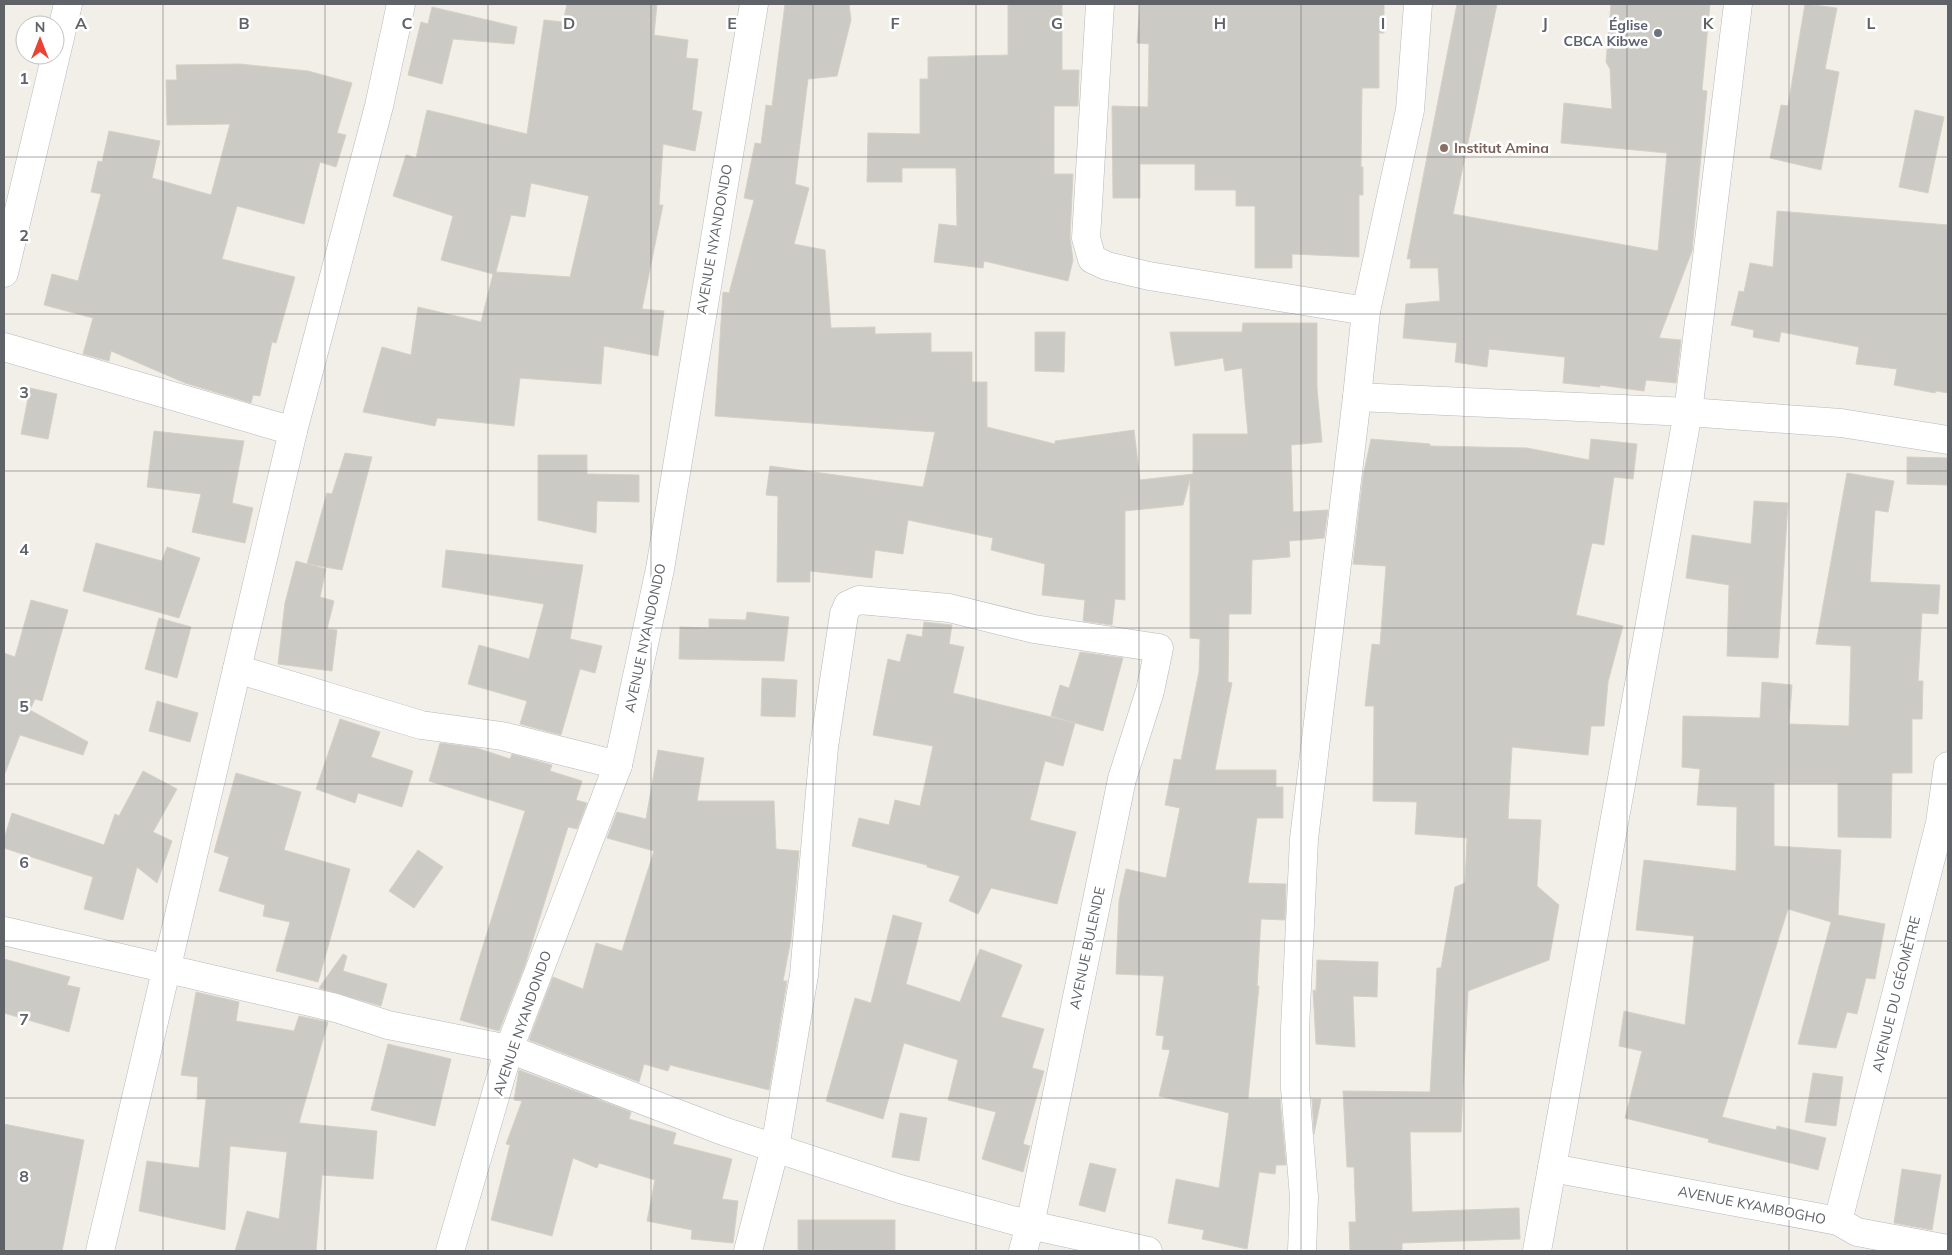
<svg xmlns="http://www.w3.org/2000/svg" width="1952" height="1255" viewBox="0 0 1952 1255" font-family="Mulish,sans-serif">
	<rect width="100%" height="100%" fill="#f1efe8"/>
	<!-- building -->
	<g fill="#cccac5" stroke="#d6d1c6" fill-rule="evenodd">
		<path d="M567,4h90l-3,31 34,5 -2,18 12,1 -6,51 10,2 -7,39 -32,-7 -4,61h4l-21,104 22,2 -6,45 -54,-10 -3,38 -81,-6 -6,48 -77,-8 -2,8 -72,-14 19,-65 29,8 7,-48 63,15 12,-48 -52,-14 12,-44 -60,-20 13,-41 10,3 11,-48 100,24 17,-114 19,2zM531,183l58,13 -19,81 -74,-5 15,-57 14,2z"/>
		<path d="M785,4h64l2,16 -14,56 -29,3 -13,105 14,4 -15,56 31,6 6,78 44,-1v7l56,-1v19h41v30h15v45l68,17v-3l79,-11 6,50 53,-6v-40h55l-6,-66 -17,3 -2,-13 -48,8 -5,-34h72l1,-9h74v65l5,54 -31,3 2,67 35,-2 -4,28 -35,3 1,16 -38,3 -1,54h-22l-1,68 4,1 -17,87h61v17h7v31h-26l-9,65 38,1 -1,36 -24,-1 -4,67h2l-11,113h32l6,66h-10l-1,9 -16,-2 -12,77 -45,-10 2,-9 -36,-7 8,-44 43,9 10,-75 -70,-17 11,-46 -8,-1 2,-13 -8,-1 8,-59 -48,-2 3,-73 7,-32 40,9 14,-70 -15,-3 9,-46 7,1 18,-88 1,-33 -10,-1v-159l-7,26 -58,6v89l-10,-1 -3,26 -29,-4 2,-21 -43,-5 3,-31 -54,-14 2,-12 -85,-18 -5,34 -28,-4 -3,28 -62,-7v11h-33l1,-86 -12,-1 4,-29 153,21 12,-55 -220,-16 8,-124 6,1 25,-93 -10,-2 11,-55 6,1 5,-39 6,1z"/>
		<path d="M1008,4h54v66h17l-1,36h-24v68h19l-3,63 3,23 -5,21 -84,-20 -1,7 -49,-6 5,-38 18,2 -1,-58h-54v14h-35l1,-49 52,1v-55h8v-22l80,-2z"/>
		<path d="M1140,4h244v29h-5v55h-17l-1,79h2v28h-4v62l-67,-3v14h-37v-62h-19v-16h-41v-26h-55v34h-27l-1,-92 36,1 1,-63 -12,-1z"/>
		<path d="M1457,4h40l-44,210 205,37 9,-98 -106,-10 3,-40 48,6 -2,-40 -4,-7 5,-58h99l-8,86 5,1 -15,160 -33,87 22,2 -5,43 -30,-3 -2,11 -44,-6v2l-37,-4 2,-26 -76,-8 -2,18 -32,-5 2,-19 -54,-5 3,-34 34,-3 -2,-33h-28l1,-9h-4z"/>
		<path d="M1805,4l32,4 -12,61 14,3 -18,98 -51,-12 11,-53 7,1z"/>
		<path d="M432,7l85,20 -3,17 -61,-5 -11,45 -34,-9 13,-53 7,2z"/>
		<path d="M240,64l68,7 44,12 -15,50 9,2 -10,32 -16,-5 -16,62 -67,-18 -15,53 73,18 -19,66 -4,-1 -12,54 -7,-1 -2,8 -66,-20 -74,-32 -2,10 -26,-7 10,-36 -49,-13 8,-31 26,7 23,-87 -10,-2 7,-31 4,1 7,-31 51,10 -8,37 59,17 19,-71 -63,1 -1,-45h11l-1,-15z"/>
		<path d="M1915,110l29,7 -16,76 -29,-6z"/>
		<path d="M1777,211l171,14v168l-12,-2 -1,2 -41,-8 3,-16 -41,-5 3,-17 -78,-15 -2,10 -26,-5 1,-7 -23,-5 8,-34 5,1 6,-29 23,4z"/>
		<path d="M1035,332h30l-1,40 -29,-1z"/>
		<path d="M30,388l27,6 -9,45 -27,-5z"/>
		<path d="M154,431l90,10 -12,62 21,5 -8,35 -53,-11 9,-38 -54,-7z"/>
		<path d="M1371,439l59,5v2l97,2 62,12 2,-21 46,5 -4,35 -19,-2 -10,68 -12,-2 -16,72 47,11 -15,56 -4,44h-13l-3,29 -76,-8 -4,72 33,1 -4,66 22,19 -10,55 -81,31 -7,141h-51l2,80 107,-4 1,31 -118,4v8h-52l-1,-29h7l-2,-55h-7l-4,-76 87,1 7,-124h4l14,-81 10,-4 2,-45 -52,-4 2,-32 -44,-1 1,-95h-9l7,-62 8,1 6,-79 -33,-2 10,-88z"/>
		<path d="M345,453l27,4 -30,113 -34,-6 18,5 -6,28 14,4 -7,28 10,1 -5,41 -54,-7 7,-61 11,-42 11,3 20,-71 5,1z"/>
		<path d="M538,455h49v19l52,1v27l-42,-1 -1,32 -58,-13z"/>
		<path d="M1907,457l41,1v27l-41,-1z"/>
		<path d="M1847,473l47,8 -6,31 -13,-2 -5,72 70,3 -2,29 -16,-1 -4,68h5l-1,38h-10v54h-20l-1,65 -53,-1v-54h-64v63l67,4 -3,65 47,9 -10,55 -9,-1 -9,36 -10,-2 -11,36 -38,-4 33,-122 -43,-13 -66,208 54,13 1,-4 49,12 -8,32 -110,-28 1,-3 -84,-21 17,-67 -23,-5 5,-35 61,14 9,-89 -58,-6 8,-70 92,11 1,-64 -40,-2 3,-36 -18,-2 1,-51 77,2 2,-36 30,3 -3,39 60,2 2,-80 -35,-2z"/>
		<path d="M1754,501l34,2 -10,155 -51,-2 2,-71 -43,-7 6,-43 59,9z"/>
		<path d="M96,543l66,18 5,-14 33,11 -21,60 -96,-27z"/>
		<path d="M446,550l137,15 -13,74 32,7 -7,27 -15,-4 -19,66 -41,-11 7,-23 -59,-17 11,-39 50,14 15,-55 -102,-17z"/>
		<path d="M31,600l37,10 -26,91 -7,-2 -5,11 58,32 -5,13 -63,-20 -15,38 -1,-120 11,4z"/>
		<path d="M747,612l42,5 -5,44 -105,-2 1,-32 29,1v-9l37,1z"/>
		<path d="M159,618l32,9 -14,51 -32,-9z"/>
		<path d="M924,622l28,3 -3,19 15,3 -11,46 122,30 -12,43 -18,-5 -15,59 46,12 -19,72 -66,-16 -13,26 -29,-13 11,-25 -33,-9v-2l-75,-19 7,-28 30,7 6,-25 25,6 13,-60 -60,-11 15,-76 12,3 7,-28 15,3z"/>
		<path d="M1080,652l43,6 -20,73 -52,-15 9,-31 9,3z"/>
		<path d="M762,678l35,2 -2,37 -34,-1z"/>
		<path d="M157,701l41,12 -8,29 -41,-11z"/>
		<path d="M340,719l40,13 -9,25 42,14 -11,36 -44,-14 -3,10 -39,-14z"/>
		<path d="M440,743l37,5 33,11 2,-5 40,11 -2,6 32,10 -6,19 11,3 -10,26 -9,-2 -43,138 -26,66 -39,-11 65,-209 -96,-30z"/>
		<path d="M658,750l46,8 -7,43h77l2,48 23,2 -8,88 -8,42h4l-18,109 -99,-25 -2,6 -24,-7 -5,18 -110,-42 24,-63 30,12 13,-46 26,8 32,-100 -47,-13 10,-26 29,7z"/>
		<path d="M143,771l34,18 -24,43 19,9 -15,42 -20,-16 -14,53 -39,-11 9,-32 -89,-29v-9l8,-26 92,32 11,-31 4,2z"/>
		<path d="M236,773l65,19 -17,58 66,19 -32,113 -42,-11 14,-49 -27,-6 2,-11 -46,-14 10,-34 -15,-5z"/>
		<path d="M418,850l25,17 -29,41 -25,-17z"/>
		<path d="M893,915l29,8 -16,61 54,18 20,-53 42,16 -21,52 43,12 -12,39 12,3 -21,73 7,2 -7,26 -41,-13 14,-47 -48,-12 10,-40 -54,-17 -21,76 -57,-18 29,-103 16,5z"/>
		<path d="M343,954l4,2 -4,15 44,13 -6,22 -62,-18z"/>
		<path d="M4,959l66,18 -3,8 13,3 -11,44 -65,-19z"/>
		<path d="M1317,960l61,2 -1,35 -24,-1 2,51 -39,-3 -3,-54 3,1z"/>
		<path d="M196,992l43,10 -3,19 58,10 5,-15 29,6 -29,101 78,8 -4,48 -51,-4 -6,76h-81l12,-40 32,8 8,-67 -57,-6 -5,84 -86,-19 8,-50 52,7 7,-69h-9l1,-22 -17,-2z"/>
		<path d="M388,1044l63,15 -16,67 -64,-16z"/>
		<path d="M519,1070l112,42 -2,7 47,14 -3,11 59,15 -10,40 16,2 -5,42 -42,-4 1,-9 -45,-9 8,-41 -56,-17 -2,5 -24,-10 -21,78 -61,-16 19,-75 -4,-1 16,-43 -8,-1z"/>
		<path d="M1813,1073l30,4 -7,49 -31,-4z"/>
		<path d="M1312,1099h9l-7,35z"/>
		<path d="M900,1113l27,5 -8,43 -27,-4z"/>
		<path d="M4,1124l80,16 -22,111h-58z"/>
		<path d="M1090,1163l26,6 -11,43 -26,-7z"/>
		<path d="M1902,1169l39,6 -9,55 -38,-7z"/>
		<path d="M798,1220h97v31l-97,-1z"/>
	</g>
	<g fill="none" stroke-linecap="round" stroke-linejoin="round">
		<defs>
			<g id="street">
				<path d="M1100,4l-14,234 6,21 15,7 42,10 217,35"/>
				<path d="M1418,4l-8,106 -44,201 -9,86 331,15 153,11 107,17"/>
				<path d="M4,273l64,-269"/>
				<path d="M4,347l289,84"/>
				<path d="M237,669l184,56 81,11 116,29"/>
				<path d="M4,931l332,77 52,17 121,24 214,82 177,58 130,36 118,26"/>
				<path d="M1552,1168l286,53 19,11 91,17"/>
				<path d="M1838,1221l102,-398 8,-57"/>
				<path d="M100,1251l193,-820 86,-325 22,-102"/>
				<path d="M450,1251l59,-202 109,-284 42,-196 94,-565"/>
				<path d="M748,1251l27,-103 29,-173 20,-228 20,-133 4,-9 11,-5 90,8 85,21 125,19 -9,43 -28,88 -92,446 -7,26"/>
				<path d="M1302,1251l2,-54 -9,-109v-59l9,-190 53,-442"/>
				<path d="M1537,1251l151,-839 50,-408"/>
			</g>
		</defs>
		<!-- street casing -->
		<use href="#street" stroke="#b5b8bc" stroke-width="29"/>
		<!-- street -->
		<use href="#street" stroke="#fff" stroke-width="28"/>
	</g>
	<!-- grid -->
	<path fill="none" stroke="#5f6368" stroke-width="1" stroke-opacity="0.55" d="M163,4v1247M325,4v1247M488,4v1247M651,4v1247M813,4v1247M976,4v1247M1139,4v1247M1301,4v1247M1464,4v1247M1627,4v1247M1789,4v1247M4,157h1944M4,314h1944M4,471h1944M4,628h1944M4,784h1944M4,941h1944M4,1098h1944"/>
	<!-- markers -->
	<circle fill="#6b7280" stroke="#fff" stroke-width="2" cx="1658" cy="33" r="5"/>
	<circle fill="#8d6e63" stroke="#fff" stroke-width="2" cx="1444" cy="148" r="5"/>
	<g text-anchor="middle" stroke-width="5" stroke-linejoin="round" paint-order="stroke">
		<!-- worship labels -->
		<g font-size="14" font-weight="bold" fill="#5b616d" stroke="#fff" text-anchor="end">
			<text x="1648" y="30">Église<tspan x="1648" dy="16">CBCA Kibwe</tspan></text>
		</g>
		<!-- education labels -->
		<g font-size="14" font-weight="bold" fill="#785e54" stroke="#fff" text-anchor="start">
			<text x="1454" y="153">Institut Amina</text>
		</g>
		<!-- street labels -->
		<g font-size="14" fill="#5f6368" stroke="#fff">
			<text transform="translate(714 239) rotate(-80)" y="5">AVENUE NYANDONDO</text>
			<text transform="translate(645 638) rotate(-78)" y="5">AVENUE NYANDONDO</text>
			<text transform="translate(1087 948) rotate(-78)" y="5">AVENUE BULENDE</text>
			<text transform="translate(1896 994) rotate(-76)" y="5">AVENUE DU GÉOMÈTRE</text>
			<text transform="translate(522 1023) rotate(-71)" y="5">AVENUE NYANDONDO</text>
			<text transform="translate(1752 1205) rotate(11)" y="5">AVENUE KYAMBOGHO</text>
		</g>
	</g>
	<g font-size="16" text-anchor="middle" font-weight="bold" fill="#5f6368" stroke="#fff" stroke-width="5" stroke-linejoin="round" paint-order="stroke">
		<text x="81" y="29">A</text>
		<text x="244" y="29">B</text>
		<text x="407" y="29">C</text>
		<text x="569" y="29">D</text>
		<text x="732" y="29">E</text>
		<text x="895" y="29">F</text>
		<text x="1057" y="29">G</text>
		<text x="1220" y="29">H</text>
		<text x="1383" y="29">I</text>
		<text x="1545" y="29">J</text>
		<text x="1708" y="29">K</text>
		<text x="1871" y="29">L</text>
		<text x="24" y="84">1</text>
		<text x="24" y="241">2</text>
		<text x="24" y="398">3</text>
		<text x="24" y="555">4</text>
		<text x="24" y="712">5</text>
		<text x="24" y="868">6</text>
		<text x="24" y="1025">7</text>
		<text x="24" y="1182">8</text>
	</g>
	<!-- border -->
	<rect width="1952" height="1255" fill="none" stroke="#5f6368" stroke-width="10"/>
	<!-- north arrow -->
	<g transform="translate(40 40)"><circle r="24" fill="#ffffff" stroke="#bfc1c3"/>
	<path d="M0-4L9 19L0 12L-9 19Z" fill="#ea4335"/>
	<text y="-8" font-size="14" font-weight="bold" text-anchor="middle" fill="#5f6368">N</text>
	</g>
</svg>
